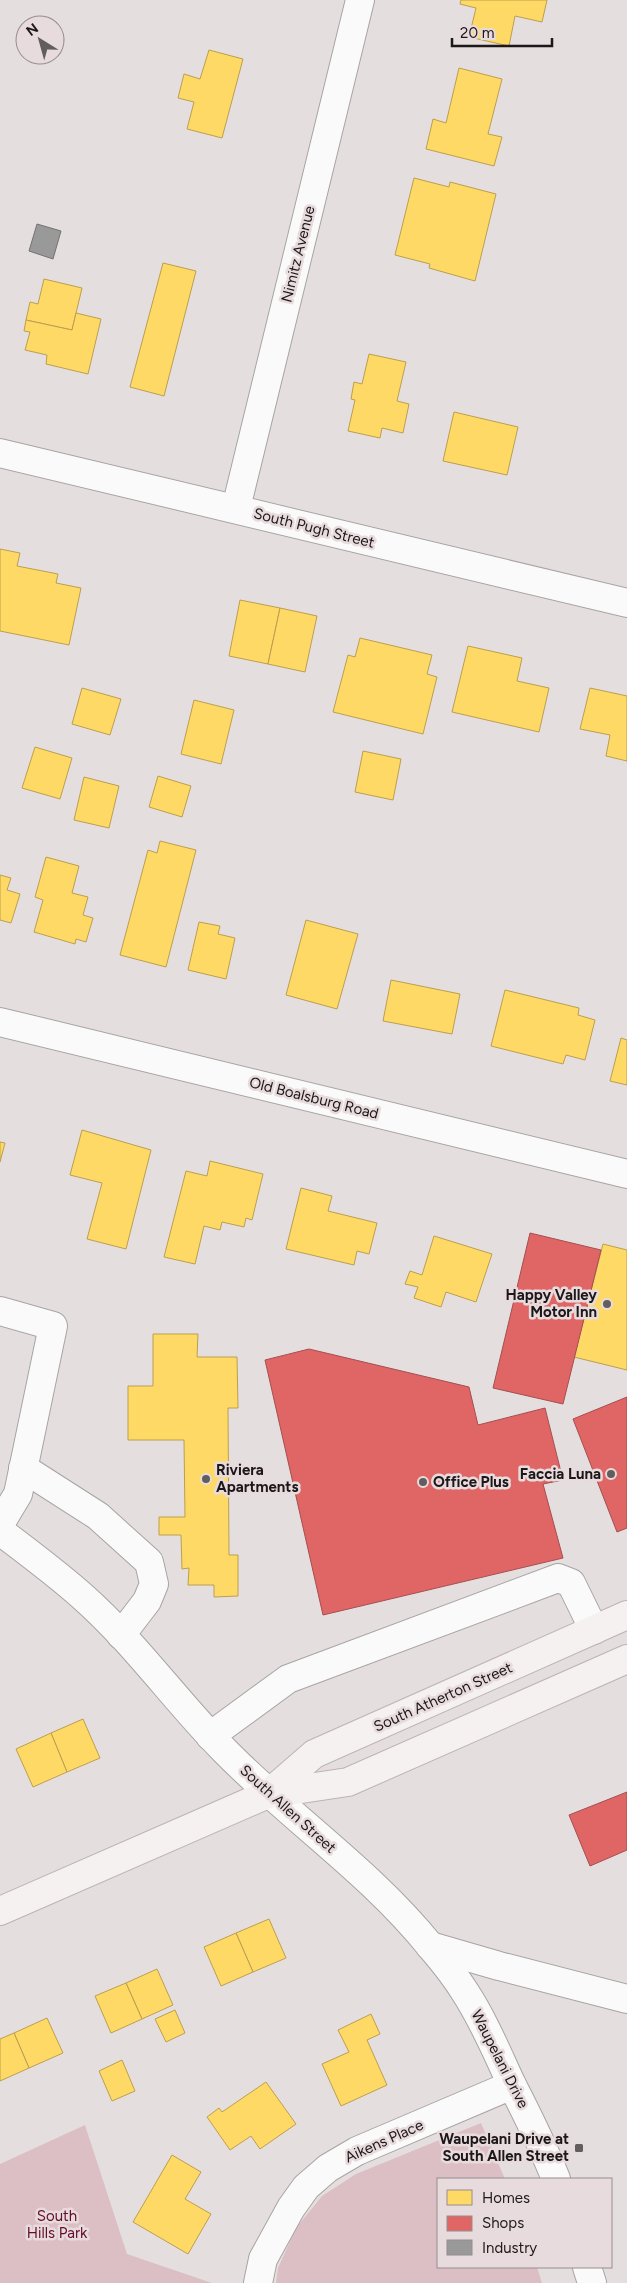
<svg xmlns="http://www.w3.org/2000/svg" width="627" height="2283" viewBox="0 0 627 2283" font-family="Figtree,sans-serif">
	<rect width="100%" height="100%" fill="#e5dedf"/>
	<!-- green -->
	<g fill="#dcbfc4">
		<path d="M481,2123l24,56h-67v88h99l5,16h-266l2,-15 18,-40 26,-32 34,-22z"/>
		<path d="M85,2125l42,129 85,29h-212v-119z"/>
	</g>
	<!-- homes -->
	<g fill="#ffd966" stroke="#bb9f4f">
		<path d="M461,0h86l-5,22 -27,-6 -6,30 -40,-9 7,-29 -16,-4z"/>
		<path d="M209,50l34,9 -21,79 -35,-9 7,-27 -16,-4 6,-24 16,5z"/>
		<path d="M459,68l43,11 -14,55 14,3 -8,29 -68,-17 7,-30 13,4z"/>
		<path d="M414,178l35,9 1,-5 46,12 -21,87 -46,-13 1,-4 -35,-9z"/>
		<path d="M163,263l33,8 -32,125 -34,-9z"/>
		<path d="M44,279l38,9 -10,42 -46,-10 4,-18 8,2z"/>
		<path d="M76,313l25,6 -13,55 -42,-10 1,-9 -22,-5 5,-18 -6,-1 2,-11 46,10z"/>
		<path d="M369,354l37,8 -9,39 12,3 -6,29 -21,-5 -2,10 -32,-7 7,-31 -4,-1 3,-17 8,2z"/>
		<path d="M454,412l64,15 -11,48 -64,-14z"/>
		<path d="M0,549l20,4 -3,13 41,8 -2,9 25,5 -12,57 -69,-14z"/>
		<path d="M240,600l40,8 -12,56 -39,-8z"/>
		<path d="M280,608l37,8 -12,56 -37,-8z"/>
		<path d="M360,638l72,17 -5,19 10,3 -14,57 -90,-22 15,-57 7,2z"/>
		<path d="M468,646l54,12 -5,23 32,7 -10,44 -87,-20z"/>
		<path d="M82,688l39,11 -11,36 -38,-11z"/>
		<path d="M590,688l37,8v65l-21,-5 4,-21 -30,-6z"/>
		<path d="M194,700l40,10 -13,54 -40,-10z"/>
		<path d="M35,747l37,11 -12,41 -38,-11z"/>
		<path d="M363,751l38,8 -8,41 -38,-8z"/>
		<path d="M158,776l33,10 -9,31 -33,-10z"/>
		<path d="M84,777l35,9 -10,42 -35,-8z"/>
		<path d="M160,841l36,9 -30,117 -46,-12 28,-105 9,3z"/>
		<path d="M46,857l33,9 -7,27 16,4 -5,18 10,3 -7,24 -10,-3 -1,5 -41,-12 9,-32 -8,-3z"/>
		<path d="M0,875l11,3 -4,12 13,4 -9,29 -11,-3z"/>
		<path d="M306,920l52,14 -21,75 -51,-14z"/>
		<path d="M199,922l21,4 -2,8 17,4 -9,41 -38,-9z"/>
		<path d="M391,980l69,14 -8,40 -69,-13z"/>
		<path d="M505,990l74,18 -1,7 17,5 -10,40 -19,-5 -3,9 -72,-18z"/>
		<path d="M621,1038l6,2v45l-17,-4z"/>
		<path d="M82,1130l69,20 -25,99 -39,-10 15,-56 -32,-8z"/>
		<path d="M0,1142l5,1 -5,19z"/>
		<path d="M210,1161l53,13 -11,46 -6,-2 -2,9 -22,-5 -2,8 -16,-4 -9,38 -31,-7 22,-86 21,5z"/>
		<path d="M301,1188l31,8 -4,15 49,12 -8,31 -12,-3 -3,14 -68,-16z"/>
		<path d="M434,1236l58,18 -16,48 -30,-10 -5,15 -27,-9 4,-11 -13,-3 5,-13 12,4z"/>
		<path d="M603,1244l24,6v120l-53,-13z"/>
		<path d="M153,1334h45l-1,23h40l1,51h-10l1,147h9v41l-24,1v-12h-26l1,-17 -7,1 -1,-34h-22v-18h26l-1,-77h-56v-54h25z"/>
		<path d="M83,1719l17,39 -33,14 -16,-39z"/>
		<path d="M51,1733l16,39 -34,15 -17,-38z"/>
		<path d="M269,1919l17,39 -33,14 -17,-39z"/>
		<path d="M236,1933l17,39 -32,14 -17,-39z"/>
		<path d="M157,1969l16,36 -31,14 -16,-36z"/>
		<path d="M126,1983l16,36 -31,14 -16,-37z"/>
		<path d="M175,2010l10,23 -19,9 -11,-23z"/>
		<path d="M371,2014l9,20 -13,6 20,45 -46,21 -19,-42 27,-12 -11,-22z"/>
		<path d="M47,2018l16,35 -34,15 -15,-35z"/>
		<path d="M14,2033l15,35 -29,13v-42z"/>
		<path d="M122,2060l13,31 -23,10 -13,-30z"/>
		<path d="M266,2082l30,42 -36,25 -9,-13 -21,14 -23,-33 12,-9 3,4z"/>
		<path d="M172,2155l29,17 -16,27 26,15 -23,40 -55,-32z"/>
	</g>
	<!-- shops -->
	<g fill="#e06666" stroke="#a54e4f">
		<path d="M530,1233l71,17 -38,154 -70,-16z"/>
		<path d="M309,1349l160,38 9,38 67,-17 18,72 -20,4 20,74 -240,57 -58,-255z"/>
		<path d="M627,1397v131l-10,4 -44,-113z"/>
		<path d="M627,1792v58l-37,16 -21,-51z"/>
	</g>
	<!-- industry -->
	<path fill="#999" stroke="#747272" d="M37,224l24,7 -8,28 -24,-8z"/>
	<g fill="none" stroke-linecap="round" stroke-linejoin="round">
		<defs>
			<g id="minor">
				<path d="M0,453l627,150"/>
				<path d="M236,508l124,-508"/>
				<path d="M0,1022l627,152"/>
				<path d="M0,1311l53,15 -35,168 -18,30"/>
				<path d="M23,1468l75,48 51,46 5,22 -7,17 -26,34"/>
				<path d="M0,1531c28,21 56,42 82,65 52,46 93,104 141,153 67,69 148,123 208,198 12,14 24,29 34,45 19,29 32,61 47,93 16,31 31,62 44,94"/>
				<path d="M210,1736l78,-57 270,-101 13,5 23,47"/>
				<path d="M430,1946l69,20 128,33"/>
				<path d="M587,2267l5,16"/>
				<path d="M258,2283l5,-24 28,-51 15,-21 22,-19 29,-17 155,-66"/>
			</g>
			<g id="major">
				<path d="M268,1794l46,-40 313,-139"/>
				<path d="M0,1911l268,-117 80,-12 279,-123"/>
			</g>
		</defs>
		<!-- minor casing -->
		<use href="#minor" stroke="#a8a4a4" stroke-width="30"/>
		<!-- major casing -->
		<use href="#major" stroke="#bdb3b4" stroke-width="30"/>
		<!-- minor -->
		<use href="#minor" stroke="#fbfafa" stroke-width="28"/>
		<!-- major -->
		<use href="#major" stroke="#f5f1f1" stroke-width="28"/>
	</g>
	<!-- markers -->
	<g fill="#625d5e" stroke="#e8dbdd" stroke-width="2">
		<circle cx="607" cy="1304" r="5"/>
		<circle cx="611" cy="1474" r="5"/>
		<circle cx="206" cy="1479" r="5"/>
		<circle cx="423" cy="1482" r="5"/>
		<rect x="574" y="2143" width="10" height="10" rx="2.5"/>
	</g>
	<g text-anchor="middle" stroke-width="5" stroke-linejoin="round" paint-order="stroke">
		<!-- street labels -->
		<g font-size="15" fill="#1c1718" stroke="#e8dbdd">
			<text transform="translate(298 254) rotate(-76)" y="5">Nimitz Avenue</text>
			<text transform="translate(314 528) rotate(14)" y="5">South Pugh Street</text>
			<text transform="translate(314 1098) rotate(14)" y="5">Old Boalsburg Road</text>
			<text transform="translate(443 1697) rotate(-24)" y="5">South Atherton Street</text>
			<text transform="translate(288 1809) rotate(42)" y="5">South Allen Street</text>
			<text transform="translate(500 2059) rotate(63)" y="5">Waupelani Drive</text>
			<text transform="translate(384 2141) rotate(-24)" y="5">Aikens Place</text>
		</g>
		<!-- poi labels -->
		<g font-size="15" font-weight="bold" fill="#1c1718" stroke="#e8dbdd" text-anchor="end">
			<text x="597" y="1300">Happy Valley<tspan x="597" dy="17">Motor Inn</tspan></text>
			<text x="216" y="1475" text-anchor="start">Riviera<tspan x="216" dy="17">Apartments</tspan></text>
			<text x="601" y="1479">Faccia Luna</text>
			<text x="433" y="1487" text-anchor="start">Office Plus</text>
			<text x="569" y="2144">Waupelani Drive at<tspan x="569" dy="17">South Allen Street</tspan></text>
		</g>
		<!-- park labels -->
		<g font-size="15" fill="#640c2c" stroke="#e8dbdd">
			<text x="57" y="2221">South<tspan x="57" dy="17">Hills Park</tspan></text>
		</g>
	</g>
	<!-- legend -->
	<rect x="437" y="2178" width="175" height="90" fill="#e8dbdd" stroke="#968d8e"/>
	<rect x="447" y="2190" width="25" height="15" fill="#ffd966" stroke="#968d8e"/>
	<text x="482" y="2203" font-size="15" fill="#1c1718">Homes</text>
	<rect x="447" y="2216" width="25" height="15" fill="#e06666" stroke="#968d8e"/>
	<text x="482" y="2228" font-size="15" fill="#1c1718">Shops</text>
	<rect x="447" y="2240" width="25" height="15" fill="#999999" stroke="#968d8e"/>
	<text x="482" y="2253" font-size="15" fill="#1c1718">Industry</text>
	<!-- north arrow -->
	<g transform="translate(40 40) rotate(323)"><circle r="24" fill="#e8dbdd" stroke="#968d8e"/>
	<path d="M0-4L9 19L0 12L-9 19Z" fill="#625d5e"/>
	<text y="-8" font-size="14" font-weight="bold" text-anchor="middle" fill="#1c1718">N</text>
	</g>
	<!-- scale -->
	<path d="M452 38v8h100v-8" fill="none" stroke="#1c1718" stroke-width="2.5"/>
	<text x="460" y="38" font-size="15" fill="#1c1718" stroke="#e8dbdd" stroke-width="4" paint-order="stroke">20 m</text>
</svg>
